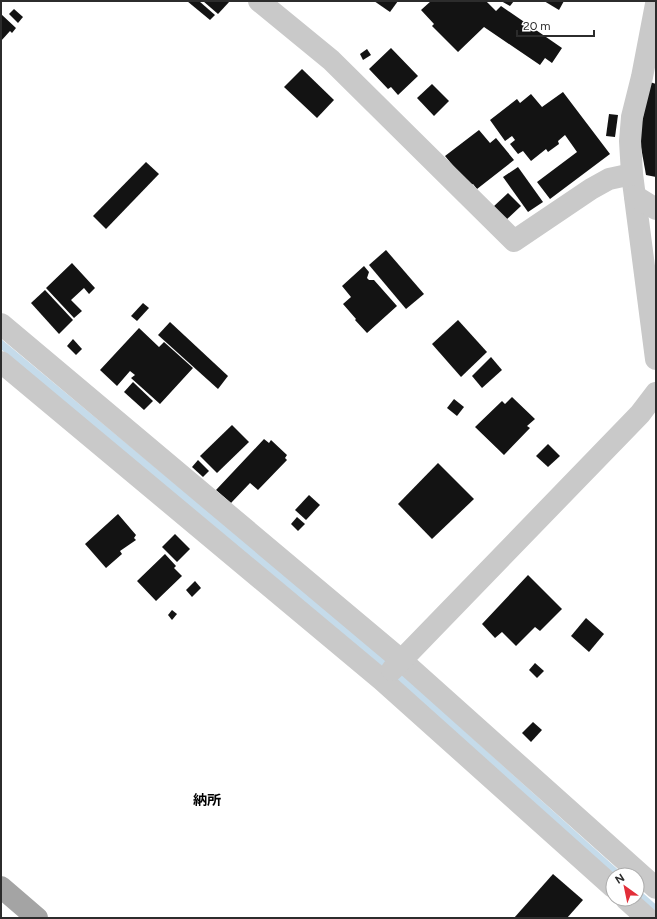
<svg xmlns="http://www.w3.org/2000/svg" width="657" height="919" viewBox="0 0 657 919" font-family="Figtree,'Noto Sans JP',sans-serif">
	<rect width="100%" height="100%" fill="#fff"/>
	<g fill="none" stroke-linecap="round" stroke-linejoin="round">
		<!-- stream -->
		<g stroke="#c5dbea" stroke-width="8">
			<path d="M1,344l377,314 240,217"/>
			<path d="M637,893l19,17"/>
		</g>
	</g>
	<!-- building -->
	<g fill="#131313">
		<path d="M187,1h12l16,14 -5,5z"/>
		<path d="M203,1h27l-12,13z"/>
		<path d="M374,1h24l-8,11z"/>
		<path d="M431,1h55l10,10 5,-5 61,42 -10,15 -7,-5 -5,7 -56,-38 -26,25 -26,-26 2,-2 -13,-14z"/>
		<path d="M501,1h13l-4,5z"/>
		<path d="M544,1h20l-5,9z"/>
		<path d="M14,9l9,8 -5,6 -9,-9z"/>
		<path d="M1,14l15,14 -4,5 -2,-2 -9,10z"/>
		<path d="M391,48l27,28 -20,19 -7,-8 -3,2 -19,-20z"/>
		<path d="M367,49l4,6 -8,5 -3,-6z"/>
		<path d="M302,69l32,31 -17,18 -33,-31z"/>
		<path d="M650,82l6,2v93l-10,-2 -7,-39z"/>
		<path d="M432,84l17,17 -15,15 -17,-18z"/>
		<path d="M563,92l47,62 -60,45 -13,-17 40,-30 -12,-17 -7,6 1,3 -11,8 -2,-3 -15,12 -8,-10 -5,3 -8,-10 5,-4 -3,-4 -7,5 -15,-21 27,-21 3,4 11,-9 11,13z"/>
		<path d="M609,114l9,1 -3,22 -9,-1z"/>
		<path d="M479,130l11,13 6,-5 18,22 -37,29 -4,-5 -3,2 -25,-30z"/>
		<path d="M146,162l13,12 -53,55 -13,-13z"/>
		<path d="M518,167l25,35 -15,10 -25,-35z"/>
		<path d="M508,193l13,13 -16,15 -13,-13z"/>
		<path d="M386,250l38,44 -18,15 -37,-44z"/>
		<path d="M72,263l23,25 -6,6 -5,-6 -13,12 11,11 -8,7 -28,-30z"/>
		<path d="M364,266l5,6 -2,6 2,2h5l23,26 -30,27 -12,-13 1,-1 -13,-15 8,-7 -9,-11z"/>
		<path d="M45,290l28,30 -14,14 -28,-31z"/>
		<path d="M143,303l6,5 -12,13 -6,-5z"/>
		<path d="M458,320l29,32 -26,25 -29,-33z"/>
		<path d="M170,322l58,54 -10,13 -60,-54z"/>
		<path d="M139,328l20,19 5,-5 29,26 -33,36 -29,-26 4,-3 -5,-4 -13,15 -17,-16z"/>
		<path d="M73,339l9,10 -6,6 -9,-9z"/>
		<path d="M491,357l11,13 -20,18 -10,-12z"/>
		<path d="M133,382l20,19 -9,9 -20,-18z"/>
		<path d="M512,397l23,22 -8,7 3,2 -26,27 -29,-28 27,-26 3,3z"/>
		<path d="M454,399l10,8 -7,9 -10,-8z"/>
		<path d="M232,425l17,17 -32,31 -17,-17z"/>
		<path d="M264,439l5,4 2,-3 16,15 -2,3 2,2 -29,30 -8,-7 -19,20 -15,-13z"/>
		<path d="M548,444l12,12 -12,11 -12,-11z"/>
		<path d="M198,460l11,11 -6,6 -11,-10z"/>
		<path d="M438,463l36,36 -42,40 -34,-35z"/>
		<path d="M309,495l11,10 -14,15 -11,-10z"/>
		<path d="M118,514l18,21 -2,3 2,2 -16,11 2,3 -16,14 -21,-24z"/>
		<path d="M297,517l8,7 -7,7 -7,-7z"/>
		<path d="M175,534l15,15 -13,13 -15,-15z"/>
		<path d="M165,554l11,12 -2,2 8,8 -26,25 -19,-20z"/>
		<path d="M528,575l34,34 -22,22 -5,-4 -19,19 -14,-14 -7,6 -13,-14z"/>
		<path d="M195,581l6,7 -9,9 -6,-7z"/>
		<path d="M172,610l5,4 -5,6 -4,-5z"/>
		<path d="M586,618l18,16 -15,18 -18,-16z"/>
		<path d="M535,663l9,8 -7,7 -8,-8z"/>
		<path d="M533,722l9,8 -11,12 -9,-9z"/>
		<path d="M553,874l30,26 -16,18h-53z"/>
	</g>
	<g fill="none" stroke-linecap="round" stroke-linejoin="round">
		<!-- minor -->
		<g stroke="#c9c9c9" stroke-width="22">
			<path d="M259,1l72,59 183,181 77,-52 18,-10 23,-5"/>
			<path d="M656,4l-14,73 -10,40 -2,24 2,33 24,185"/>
			<path d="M635,196l21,13"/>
			<path d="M1,324l400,336 255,228"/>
			<path d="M1,362l381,318 231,207"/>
			<path d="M392,670l248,-256 16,-21"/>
			<path d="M626,899l21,19"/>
		</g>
		<!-- major -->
		<path stroke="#a4a4a4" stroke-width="22" d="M1,887l36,31"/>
	</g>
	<g text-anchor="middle" stroke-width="4" stroke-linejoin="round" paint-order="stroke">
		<!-- quarter labels -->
		<g font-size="14" font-weight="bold" fill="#000" stroke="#fff">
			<text x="207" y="805">納所</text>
		</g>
	</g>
	<!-- border -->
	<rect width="657" height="919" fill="none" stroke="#2c2c2c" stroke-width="4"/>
	<!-- north arrow -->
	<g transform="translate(625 887) rotate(327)"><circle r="19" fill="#ffffff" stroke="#ababab"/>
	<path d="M0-3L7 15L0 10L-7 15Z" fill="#e22e39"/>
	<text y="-6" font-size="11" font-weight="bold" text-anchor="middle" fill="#2c2c2c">N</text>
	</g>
	<!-- scale -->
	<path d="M517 30v6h77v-6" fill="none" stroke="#2c2c2c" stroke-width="2"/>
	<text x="523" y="30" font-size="12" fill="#2c2c2c" stroke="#ffffff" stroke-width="3" paint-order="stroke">20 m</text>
</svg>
